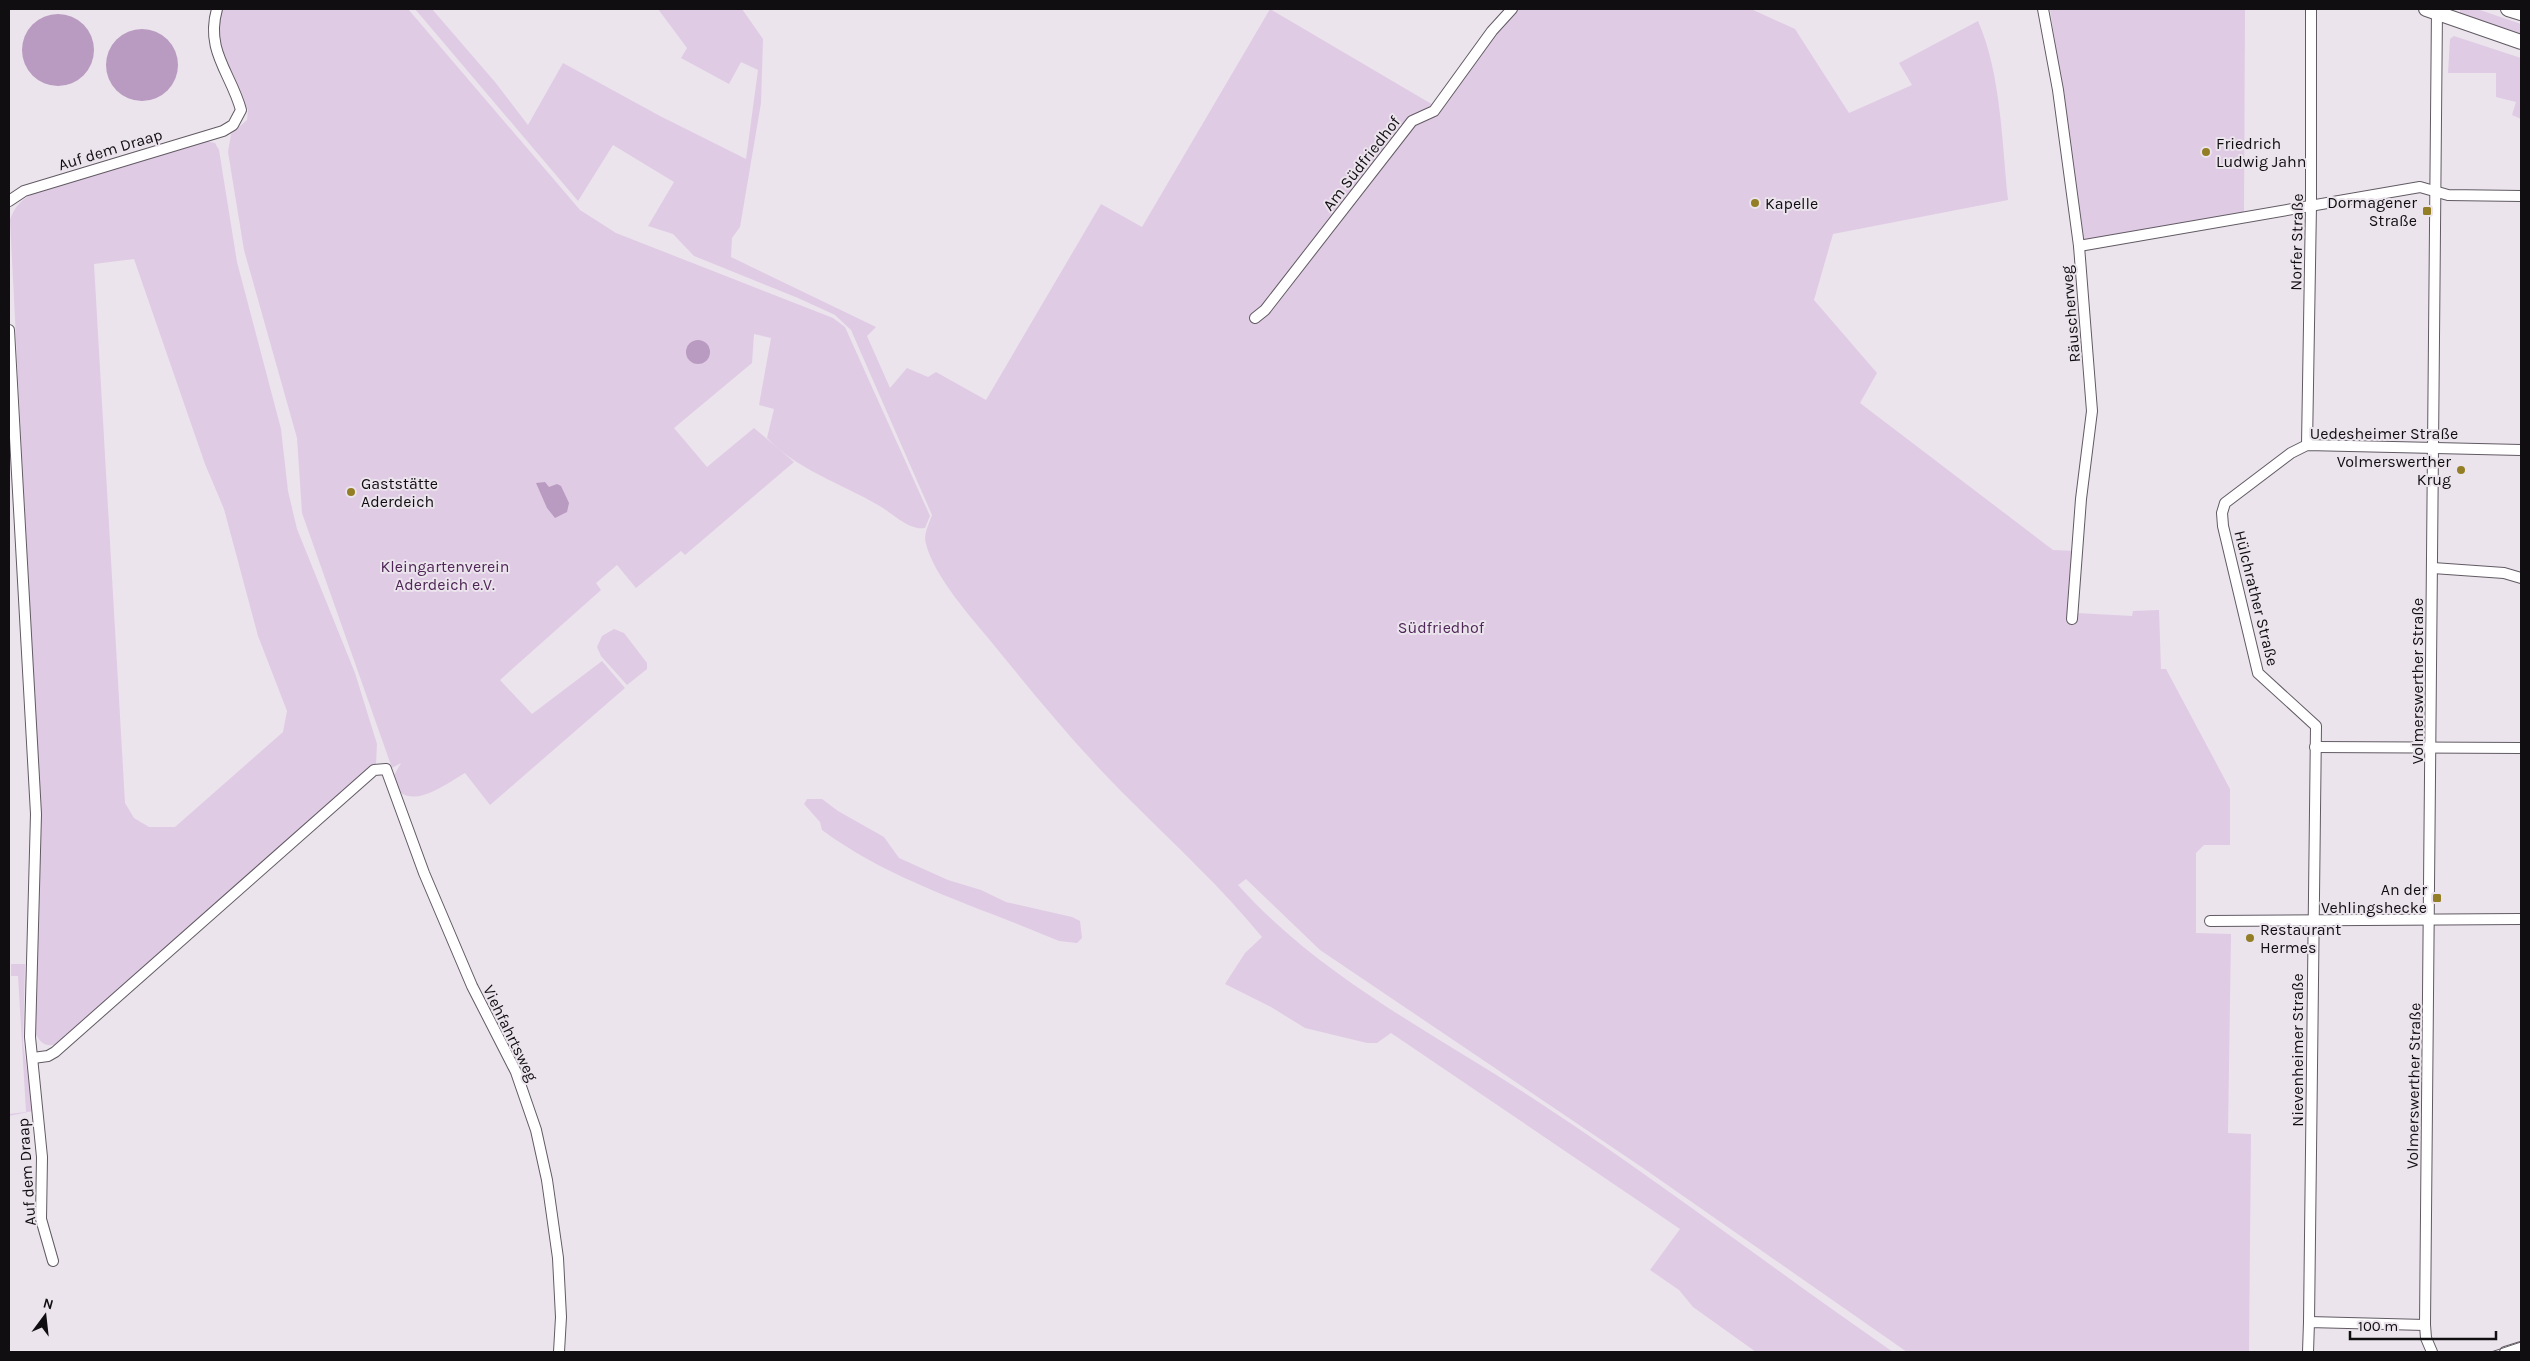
<svg xmlns="http://www.w3.org/2000/svg" width="2530" height="1361" viewBox="0 0 2530 1361" font-family="Karla,sans-serif">
	<rect width="100%" height="100%" fill="#ebe4ed"/>
	<!-- green -->
	<g fill="#e0cbe4" fill-rule="evenodd">
		<path d="M222,9h186l172,201 36,23 217,85 12,9 85,189 -5,12c-16,3 -34,-16 -47,-23 -38,-22 -80,-35 -111,-67l7,-29 -15,-4 12,-67 -17,-4 -2,29 -78,65 33,39 47,-39 40,34 -109,93 -4,-4 -45,37 -19,-23 -21,18 5,7 -101,90 32,34 70,-53 23,27 -135,117 -25,-32c-21,12 -60,43 -73,6l9,-16 -9,5 -90,-255 -5,-75 -53,-188 -16,-98 3,-18 16,-14 1,-10c-16,-31 -36,-66 -26,-101z"/>
		<path d="M415,9h17l63,73 33,43 35,-62 97,53 86,43 12,-89 -17,-8 -12,22 -48,-26 6,-10 -29,-39h84l21,30 -2,64 -21,124 -8,11 -1,19 145,70 -9,9 23,52 17,-20 21,9 8,-5 50,28 115,-196 41,23 128,-218 170,100 51,-72 26,-28h234l44,20 54,84 63,-28 -13,-22 79,-42c23,52 24,122 30,179l-175,34 -19,66 63,73 -17,30 193,147 23,1 1,62 55,3 1,-5 26,-1 2,59h5l64,120v56h-26l-8,8v80l35,1 -3,199 23,1 -2,218h-342l-264,-184 -323,-218 -74,-71 -8,6c85,95 200,150 305,220 119,78 233,166 350,247h-137l-63,-45 -14,-17 -29,-20 30,-41 -289,-196 -14,10h-10l-62,-15 -34,-21 -46,-23 20,-31 17,-16c-41,-50 -86,-91 -131,-136 -49,-48 -94,-103 -138,-157 -22,-27 -58,-66 -67,-100 -3,-10 3,-20 6,-29l-81,-185 -16,-15 -37,-17 -104,-42 -21,-22 -25,-8 26,-44 -61,-37 -35,56z"/>
		<path d="M2050,9h195l-1,207 -160,25z"/>
		<path d="M2460,9h17l44,15v11l-61,-21z"/>
		<path d="M2454,36l67,22v61l-9,-4 4,-13 -20,-5v-24h-48l2,-34z"/>
		<path d="M206,141l9,2 4,7 18,112 44,167 7,62 9,38 58,144 22,71 -1,20 -314,277c-13,9 -23,3 -28,-11l6,-216 -30,-594c6,-17 14,-22 30,-30zM134,259l71,205 19,45 34,127 29,75 -4,21 -108,95h-26l-15,-9 -9,-15 -31,-539z"/>
		<path d="M614,629l10,4 23,30v6l-20,16 -26,-29 -4,-9 5,-11z"/>
		<path d="M807,799h15l16,12 46,26 15,21 49,22 33,10 25,12 66,15 8,4 2,17 -5,5 -18,-2c-79,-34 -167,-59 -237,-111l-2,-8 -16,-18z"/>
		<path d="M11,964h14l-2,79 10,68 -24,5v-2l17,-2 -8,-136h-7z"/>
	</g>
	<!-- water -->
	<g fill="#b99ac0">
		<circle cx="58" cy="50" r="36"/>
		<circle cx="142" cy="65" r="36"/>
		<circle cx="698" cy="352" r="12"/>
		<path d="M545,482l4,5 8,-3 4,2 8,17 -2,9 -12,6 -8,-10 -11,-25z"/>
	</g>
	<g fill="none" stroke-linecap="round" stroke-linejoin="round">
		<defs>
			<g id="minor">
				<path d="M2043,9l15,81 21,156 13,165 -11,88 -9,120"/>
				<path d="M9,201l15,-10 199,-60 10,-6 8,-15c-10,-37 -36,-59 -24,-101"/>
				<path d="M2079,246l341,-59 28,8 73,1"/>
				<path d="M1255,318l10,-8 147,-189 22,-10 58,-80 20,-22"/>
				<path d="M9,330l27,484 -6,223 12,120 -1,62 12,42"/>
				<path d="M2307,445l4,-240v-196"/>
				<path d="M2433,568l71,5 17,5"/>
				<path d="M2315,747l206,1"/>
				<path d="M2210,921l311,-2"/>
				<path d="M33,1058l15,-2 7,-4 319,-282 12,-1 38,104 48,113 44,86 20,58 11,50 11,78 3,59 -2,35"/>
				<path d="M2309,1322l7,-596 -58,-53 -35,-147 -1,-13 3,-10 66,-50 16,-8 214,5"/>
				<path d="M2308,1352l1,-30 116,3"/>
				<path d="M2432,1352l-6,-14 -1,-13 12,-1316"/>
				<path d="M2505,1352l16,-5"/>
			</g>
			<g id="major">
				<path d="M2426,9l95,33"/>
				<path d="M2508,9l13,4"/>
			</g>
		</defs>
		<!-- minor casing -->
		<use href="#minor" stroke="#615a63" stroke-width="12"/>
		<!-- major casing -->
		<use href="#major" stroke="#615a63" stroke-width="16"/>
		<!-- minor -->
		<use href="#minor" stroke="#fff" stroke-width="10"/>
		<!-- major -->
		<use href="#major" stroke="#fff" stroke-width="14"/>
		<!-- tram -->
		<path stroke="#656166" stroke-width="1" d="M2491,1352l30,-10"/>
	</g>
	<!-- markers -->
	<g fill="#937e25" stroke="#ebe4ed" stroke-width="2">
		<circle cx="2206" cy="152" r="5"/>
		<circle cx="1755" cy="203" r="5"/>
		<rect x="2422" y="206" width="10" height="10" rx="2.5"/>
		<circle cx="2461" cy="470" r="5"/>
		<circle cx="351" cy="492" r="5"/>
		<rect x="2432" y="893" width="10" height="10" rx="2.5"/>
		<circle cx="2250" cy="938" r="5"/>
	</g>
	<g text-anchor="middle" stroke-width="4" stroke-linejoin="round" paint-order="stroke">
		<!-- poi labels -->
		<g font-size="16" fill="#110e11" stroke="#ebe4ed" text-anchor="start">
			<text x="2216" y="149">Friedrich<tspan x="2216" dy="18">Ludwig Jahn</tspan></text>
			<text x="2417" y="208" text-anchor="end">Dormagener<tspan x="2417" dy="18">Straße</tspan></text>
			<text x="1765" y="209">Kapelle</text>
			<text x="2451" y="467" text-anchor="end">Volmerswerther<tspan x="2451" dy="18">Krug</tspan></text>
			<text x="361" y="489">Gaststätte<tspan x="361" dy="18">Aderdeich</tspan></text>
			<text x="2427" y="895" text-anchor="end">An der<tspan x="2427" dy="18">Vehlingshecke</tspan></text>
			<text x="2260" y="935">Restaurant<tspan x="2260" dy="18">Hermes</tspan></text>
		</g>
		<!-- street labels -->
		<g font-size="16" fill="#110e11" stroke="#ebe4ed">
			<text transform="translate(110 149) rotate(-17)" y="6">Auf dem Draap</text>
			<text transform="translate(1361 163) rotate(-52)" y="6">Am Südfriedhof</text>
			<text transform="translate(2296 242) rotate(-89)" y="6">Norfer Straße</text>
			<text transform="translate(2070 314) rotate(-95)" y="6">Räuscherweg</text>
			<text x="2384" y="439">Uedesheimer Straße</text>
			<text transform="translate(2257 598) rotate(76)" y="6">Hülchrather Straße</text>
			<text transform="translate(2417 681) rotate(-90)" y="6">Volmerswerther Straße</text>
			<text transform="translate(511 1033) rotate(64)" y="6">Viehfahrtsweg</text>
			<text transform="translate(2297 1050) rotate(-90)" y="6">Nievenheimer Straße</text>
			<text transform="translate(2413 1086) rotate(-89)" y="6">Volmerswerther Straße</text>
			<text transform="translate(26 1172) rotate(-94)" y="6">Auf dem Draap</text>
		</g>
		<!-- park labels -->
		<g font-size="16" fill="#4f2657" stroke="#ebe4ed">
			<text x="445" y="572">Kleingartenverein<tspan x="445" dy="18">Aderdeich e.V.</tspan></text>
			<text x="1441" y="633">Südfriedhof</text>
		</g>
	</g>
	<!-- border -->
	<rect width="2530" height="1361" fill="none" stroke="#110e11" stroke-width="20"/>
	<!-- north arrow -->
	<g transform="translate(45 1316) rotate(15)" stroke="#ebe4ed" stroke-width="4" paint-order="stroke">
	<path d="M0-4L9 19L0 12L-9 19Z" fill="#110e11"/>
	<text y="-8" font-size="14" font-weight="bold" text-anchor="middle" fill="#110e11">N</text>
	</g>
	<!-- scale -->
	<path d="M2350 1331v8h146v-8" fill="none" stroke="#110e11" stroke-width="2.5"/>
	<text x="2358" y="1331" font-size="15" fill="#110e11" stroke="#ebe4ed" stroke-width="4" paint-order="stroke">100 m</text>
</svg>
